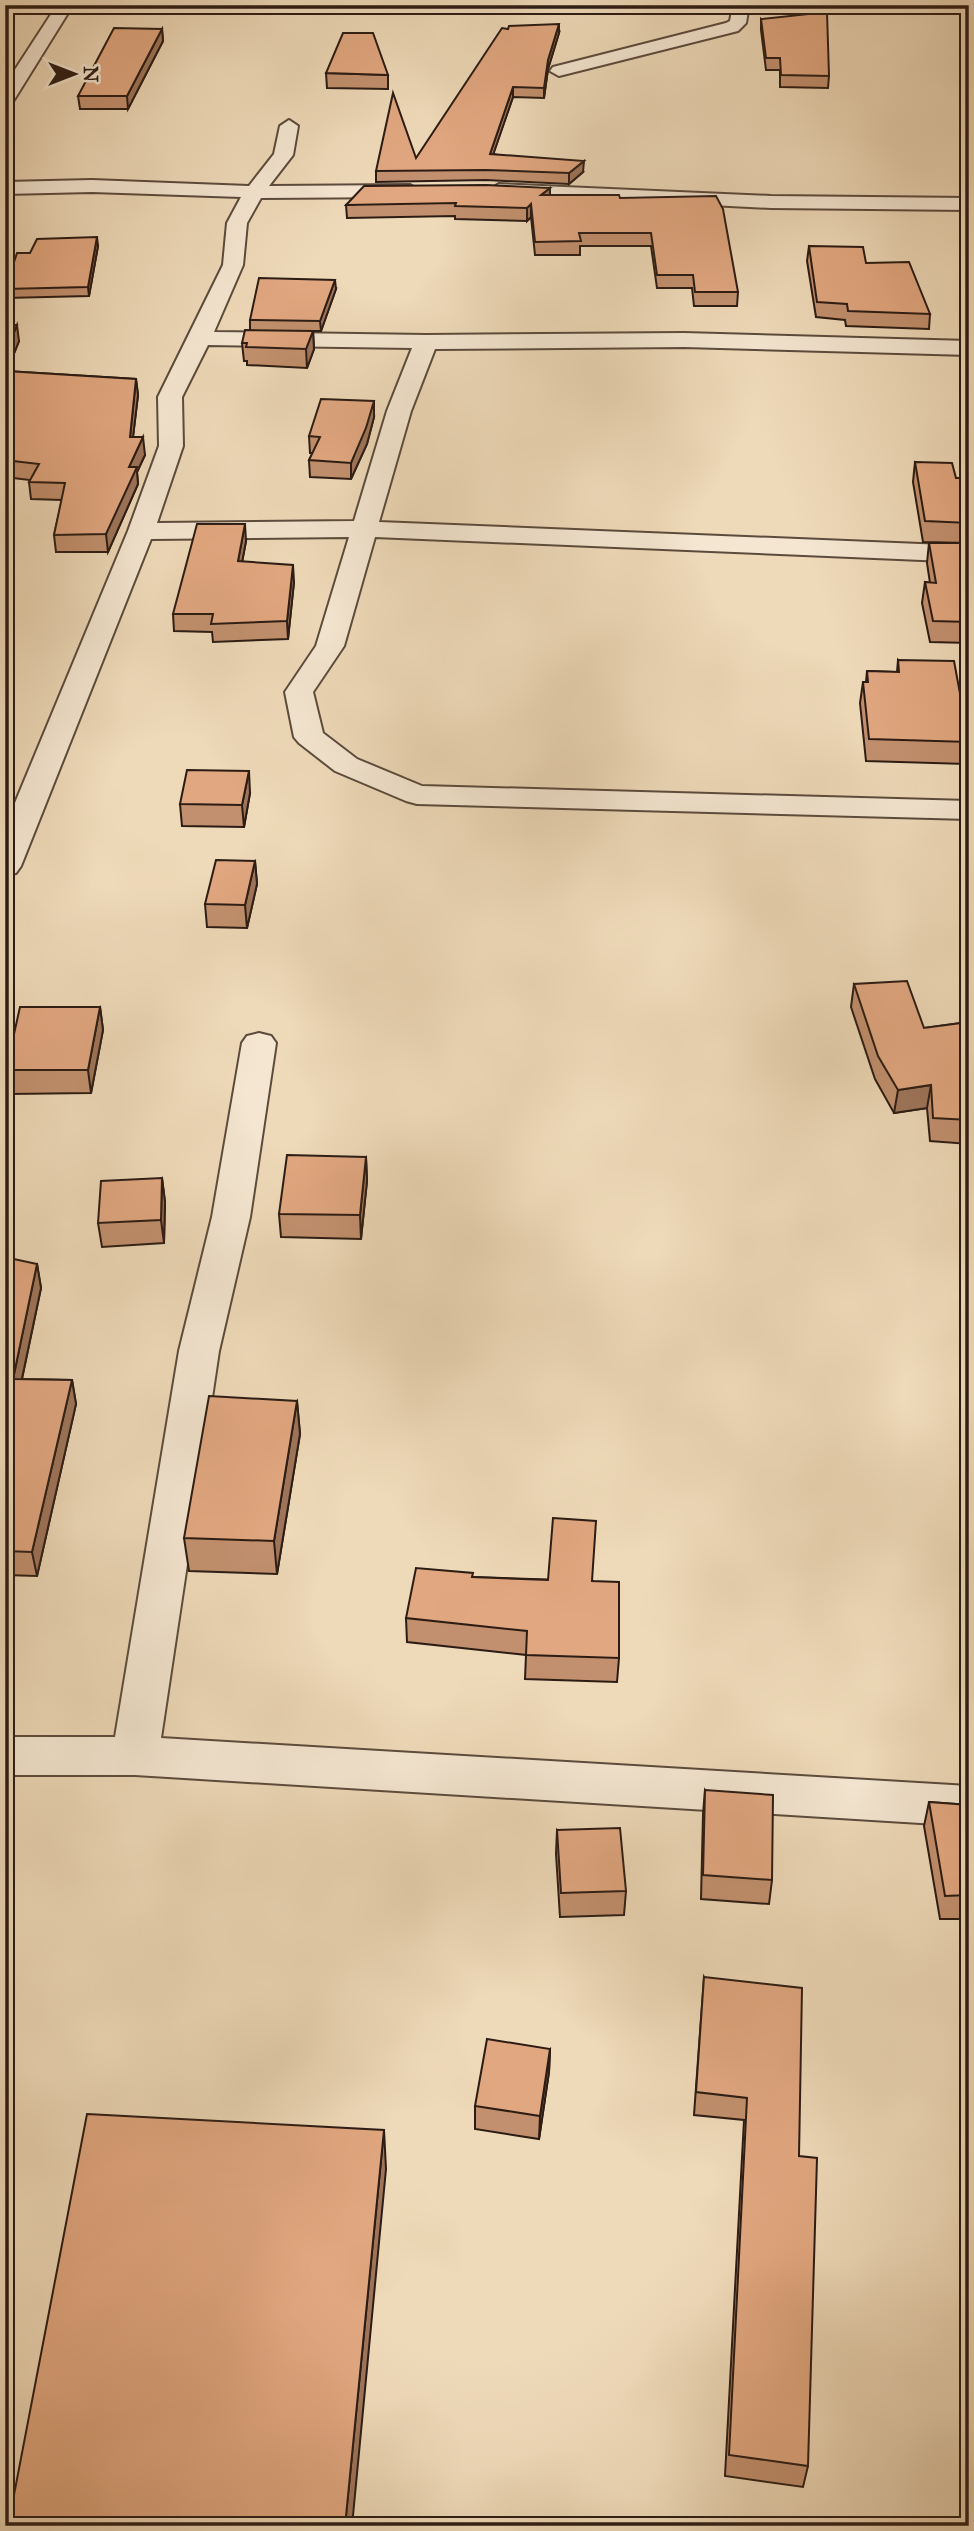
<svg xmlns="http://www.w3.org/2000/svg" width="974" height="2531" viewBox="0 0 974 2531" font-family="'IM FELL Great Primer',serif">
	<rect width="100%" height="100%" fill="#eed9b8"/>
	<filter id="stains"><feTurbulence type="fractalNoise" baseFrequency=".00286" numOctaves="4"/><feColorMatrix values="0 0 0 0 .2 0 0 0 0 .09 0 0 0 0 .02 0 0 0 .5 -.17"/></filter>
	<radialGradient id="worn" r=".72"><stop offset=".6" stop-color="#630" stop-opacity="0"/><stop offset="1" stop-color="#630" stop-opacity=".3"/></radialGradient>
	<g fill="none" stroke-linecap="round" stroke-linejoin="round">
		<defs>
			<g id="minor">
				<path d="M57,5h16l-59,95 -9,5v-20z"/>
				<path d="M733,5h16l-3,18 -8,8 -179,45 -9,-5 3,-4 173,-44 4,-2z"/>
				<path d="M289,120l9,6 -5,29 -24,31 141,-1 10,6 -10,6 -149,1 -14,25 -4,42 -29,67 212,3 258,-2 285,8v14l-285,-8 -249,2 -24,62 -32,111 590,24v16l-594,-25 -31,109 -31,46 10,41 34,26 65,27 547,15v18l-552,-15 -11,-3 -71,-30 -36,-28 -5,-6 -9,-45 31,-46 33,-109 -198,2 -130,327 -5,7 -11,2v-48l123,-296 31,-85 -1,-49 65,-132 4,-42 14,-26 -149,-5 -87,2v-12l87,-2 157,6 25,-32 6,-28zM208,345l204,3 -25,63 -33,110 -197,2 26,-77 -1,-49z"/>
				<path d="M499,184l272,12 198,2v12l-198,-2 -279,-14 -3,-4z"/>
				<path d="M259,1033l12,3 5,7 -26,174 -31,134 -58,387 808,48v40l-834,-51h-130v-38h110l64,-386 33,-134 30,-174 5,-7z"/>
			</g>
		</defs>
		<!-- minor casing -->
		<use href="#minor" stroke="#5c4b3d" stroke-width="4"/>
		<!-- minor -->
		<use href="#minor" fill="#f4e6d1" fill-rule="evenodd"/>
	</g>
	<!-- wall -->
	<g fill="#c2906e" stroke="#2c1c14" stroke-width="2">
		<path d="M761,19l68,57 -1,12 -48,-1v-17h-14l-5,-40z"/>
		<path d="M162,29l1,12 -35,68h-48l-2,-13z"/>
		<path d="M559,33l-11,36 -4,29 -31,-1 -20,57 90,18 -14,12 -83,-4 -110,2v-11l40,-13z"/>
		<path d="M326,73l62,2v14l-61,-1z"/>
		<path d="M550,188v7l70,3 118,94 -1,14h-43l-2,-18h-35l-6,-42h-71v9h-45l-4,-38 -4,4 -72,-2v-3l-108,2 -1,-13z"/>
		<path d="M98,246l-9,50 -84,2v-12l25,-33z"/>
		<path d="M809,246l57,17 64,51 -1,15 -83,-3 -1,-6 -29,-3 -9,-56z"/>
		<path d="M336,289l-15,42h-8l1,18 -7,19 -60,-3v-4h-3l-2,-18 8,-13v-10z"/>
		<path d="M5,325l14,16 -12,30 129,8 2,16 -5,42 12,18 -8,17 1,12 -30,68h-52l-2,-17 8,-35 -31,-1 -2,-17 1,-2 -25,-3z"/>
		<path d="M374,417l-7,27 -16,35 -41,-2 -1,-17 4,-7h-3l-1,-17z"/>
		<path d="M915,462l41,16h13v65l-46,-1 -10,-60z"/>
		<path d="M246,541l-4,21 52,20 -6,57 -75,3 -1,-10 -38,-1 -1,-17z"/>
		<path d="M929,543h40v100l-39,-1 -8,-39 3,-21 5,1 -3,-20z"/>
		<path d="M898,660l71,82 -3,22 -100,-3 -6,-58 3,-21h3l1,-11 30,1z"/>
		<path d="M250,793l-6,34 -62,-1 -2,-22z"/>
		<path d="M255,861l2,23 -10,44 -40,-1 -2,-23z"/>
		<path d="M854,984l70,44 45,-6v122l-39,-3 -3,-33 -33,5 -19,-34 -24,-72z"/>
		<path d="M100,1007l3,23 -12,63 -81,1 -4,-24z"/>
		<path d="M366,1157l1,24 -6,58 -80,-2 -2,-23z"/>
		<path d="M162,1178l3,24 -1,41 -62,4 -4,-24z"/>
		<path d="M37,1264l4,24 -19,91 50,1 4,24 -39,172 -32,-1v-306z"/>
		<path d="M297,1401l3,33 -23,140 -88,-3 -5,-33z"/>
		<path d="M473,1577l120,4 26,77 -2,24 -92,-3 1,-24 -119,-13 -1,-24z"/>
		<path d="M705,1790l67,90 -3,24 -68,-5 2,-85z"/>
		<path d="M929,1802l40,3v114h-29l-16,-93z"/>
		<path d="M557,1830l69,61 -2,24 -64,2 -4,-63z"/>
		<path d="M704,1977l95,179 9,310 -5,21 -78,-11 19,-356 -50,-5z"/>
		<path d="M550,2049l-1,23 -10,67 -64,-10v-23z"/>
	</g>
	<!-- shaded-wall -->
	<g fill="#9e755a" stroke="#2c1c14" stroke-width="2">
		<path d="M559,24v9l-11,36 -4,29v-10l4,-28z"/>
		<path d="M162,29l1,12 -35,68 -1,-13z"/>
		<path d="M513,87v10l-23,67v-10z"/>
		<path d="M584,161l-1,11 -14,12v-11z"/>
		<path d="M550,188v13l-9,-6z"/>
		<path d="M531,204v13l-4,4v-13z"/>
		<path d="M97,237l1,9 -9,50 -1,-9z"/>
		<path d="M335,280l1,9 -15,42 -1,-10z"/>
		<path d="M17,325l2,16 -14,35v-22z"/>
		<path d="M313,331l1,18 -7,19 -1,-19z"/>
		<path d="M136,379l2,16 -7,59 -1,-17z"/>
		<path d="M374,401v16l-7,27 -16,35v-16z"/>
		<path d="M143,437l2,18 -8,17 1,12 -30,68 -2,-18 23,-67z"/>
		<path d="M245,524l1,17 -7,38 -1,-18z"/>
		<path d="M293,565l1,17 -6,57 -1,-18z"/>
		<path d="M249,771l1,22 -6,34 -2,-22z"/>
		<path d="M255,861l2,23 -10,44 -2,-23z"/>
		<path d="M100,1007l3,23 -12,63 -3,-23z"/>
		<path d="M931,1085l-4,23 -33,5 4,-23z"/>
		<path d="M366,1157l1,24 -6,58 -1,-24z"/>
		<path d="M162,1178l3,24 -1,41 -3,-23z"/>
		<path d="M37,1264l4,24 -24,114 -4,-23z"/>
		<path d="M72,1380l4,24 -39,172 -5,-24z"/>
		<path d="M297,1401l3,33 -23,140 -3,-33z"/>
		<path d="M550,2049l-1,23 -10,67 1,-23z"/>
		<path d="M384,2130l2,39 -34,357h-7z"/>
	</g>
	<!-- building -->
	<g fill="#e1a780" stroke="#2c1c14" stroke-width="2">
		<path d="M827,12l2,64 -48,-1 -1,-17h-14l-5,-39z"/>
		<path d="M559,24l-11,36 -4,28 -31,-1 -23,67 94,7 -15,12 -83,-3 -110,1 17,-78 23,65 86,-130 6,1 1,-3z"/>
		<path d="M114,28l48,1 -35,67h-49z"/>
		<path d="M343,33h30l15,42 -62,-2z"/>
		<path d="M486,185l64,3 -9,7h78l1,3 96,-2 7,13 15,83h-43l-2,-17h-36l-6,-42h-72l2,8 -46,1 -4,-38 -4,4 -72,-2 1,-3 -110,2 18,-19z"/>
		<path d="M97,237l-9,50 -83,2 12,-36h13l7,-14z"/>
		<path d="M809,246l54,1 3,16 43,-1 21,52 -82,-3 -1,-7 -30,-2z"/>
		<path d="M259,278l76,2 -15,41 -70,-1z"/>
		<path d="M5,325h12l-12,29z"/>
		<path d="M245,330l68,1 -7,18 -60,-2 1,-4h-5z"/>
		<path d="M5,371l131,8 -6,58h13l-14,30h8l-31,67 -52,1 11,-52 -36,-1 10,-18 -34,-4z"/>
		<path d="M321,399l53,2 -8,27 -15,35 -42,-3 11,-23 -11,-1z"/>
		<path d="M915,462l37,1 4,15h13v45l-44,-2z"/>
		<path d="M197,524h48l-7,37 55,4 -6,56 -76,3 2,-10h-40z"/>
		<path d="M929,543h40v79l-36,-1 -8,-39 11,1z"/>
		<path d="M898,660l56,1 15,81 -100,-3 -6,-57h5l-1,-11 32,1z"/>
		<path d="M187,770l62,1 -7,34 -62,-1z"/>
		<path d="M216,860l39,1 -10,44 -40,-1z"/>
		<path d="M907,981l17,47 45,-6v98l-36,-2 -2,-33 -33,5 -20,-34 -24,-72z"/>
		<path d="M20,1007h80l-12,63h-82z"/>
		<path d="M287,1155l79,2 -6,58 -81,-1z"/>
		<path d="M162,1178l-1,42 -63,3 3,-42z"/>
		<path d="M9,1258l28,6 -24,115 59,1 -40,172 -27,-1v-282z"/>
		<path d="M209,1396l88,5 -23,140 -90,-3z"/>
		<path d="M553,1518l43,3 -4,60 27,1v76l-93,-3 1,-24 -121,-13 10,-50 57,5 -1,4 76,3z"/>
		<path d="M705,1790l68,5 -1,85 -69,-5z"/>
		<path d="M929,1802l40,3v90l-24,1z"/>
		<path d="M620,1828l6,63 -65,2 -4,-63z"/>
		<path d="M704,1977l98,11 -3,168 18,2 -9,308 -79,-11 18,-357 -51,-6z"/>
		<path d="M487,2039l63,10 -10,67 -65,-10z"/>
		<path d="M87,2114l297,16 -39,396h-337z"/>
	</g>
	<!-- margin -->
	<rect width="974" height="2531" fill="none" stroke="#eed9b8" stroke-width="28"/>
	<rect x="7" y="7" width="960" height="2517" fill="none" stroke="#2c1c14" stroke-width="3.5"/>
	<rect x="14" y="14" width="946" height="2503" fill="none" stroke="#2c1c14" stroke-width="2"/>
	<!-- north arrow -->
	<g transform="translate(74 74) rotate(90)" stroke="#f4e6d1" stroke-width="5" paint-order="stroke">
	<path d="M0-5L12 26L0 18L-12 26Z" fill="#2c1c14"/>
	<text y="-10" font-size="19" font-weight="bold" text-anchor="middle" fill="#2c1c14">N</text>
	</g>
	<rect width="100%" height="100%" filter="url(#stains)"/>
	<rect width="100%" height="100%" fill="url(#worn)"/>
</svg>
